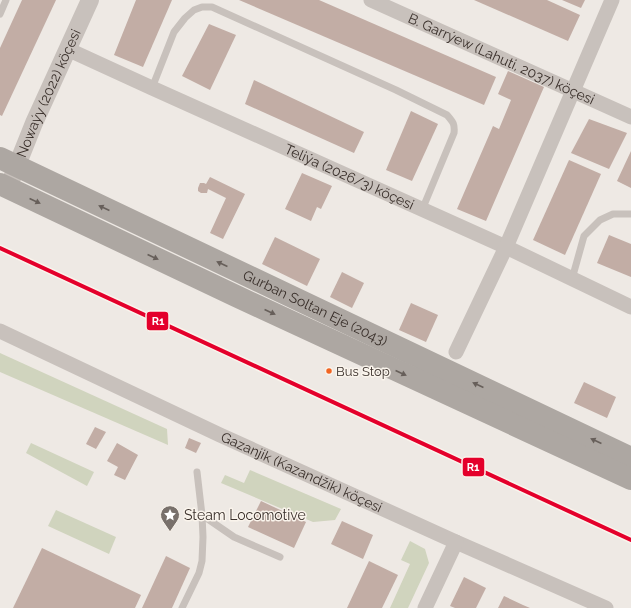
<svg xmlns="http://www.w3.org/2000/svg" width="631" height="608" viewBox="0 0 631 608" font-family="Raleway,sans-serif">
	<rect width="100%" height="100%" fill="#eee9e4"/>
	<!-- green -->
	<g fill="#d0d4be">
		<path d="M0,353l167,76 1,16 -168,-73z"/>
		<path d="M31,443l63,29 -7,14 -61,-33z"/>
		<path d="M250,470l91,39 -6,11 -22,2 -92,-39 4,-8 19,8z"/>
		<path d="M56,510l60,27 -7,17 -61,-28z"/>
		<path d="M410,541l15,8 4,14 -21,45h-18l20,-44 -9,-4z"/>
	</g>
	<!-- building -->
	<g fill="#c2ada5">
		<path d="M22,0h34l-54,116 -2,-1v-67z"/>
		<path d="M136,0h36l-29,67 -29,-12z"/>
		<path d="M239,0h80l177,77 -12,28z"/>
		<path d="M474,0h73l33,15 -12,26z"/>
		<path d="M562,0h23l-4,8z"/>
		<path d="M209,24l27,11 -26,55 -28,-14z"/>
		<path d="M508,71l36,16 -58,134 -29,-12 36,-83 6,3 12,-29 -13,-6z"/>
		<path d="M254,80l110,52 -10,21 -109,-49z"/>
		<path d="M411,111l27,13 -26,57 -26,-11z"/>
		<path d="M589,119l38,14 -18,36 -38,-16z"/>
		<path d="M631,151v37l-14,-7z"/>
		<path d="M569,160l32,14 -36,81 -32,-15z"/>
		<path d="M302,173l30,13 -11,23 -4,-2 -6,14 -26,-12z"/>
		<path d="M210,177l35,17 -22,45 -13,-6 16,-35 -18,-9 -1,4h-6l-3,-2v-3l2,-5h4l2,1z"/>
		<path d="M609,235l22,9v33l-34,-14z"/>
		<path d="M275,237l45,22 -13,27 -45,-22z"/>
		<path d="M342,272l22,11 -12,25 -22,-11z"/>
		<path d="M411,303l27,12 -12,27 -27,-12z"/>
		<path d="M584,382l32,15 -9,21 -33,-15z"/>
		<path d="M95,427l11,5 -10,17 -10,-5z"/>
		<path d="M189,438l12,5 -5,10 -11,-5z"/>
		<path d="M117,443l21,12 -13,25 -11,-5 4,-8 -11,-6z"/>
		<path d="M261,501l45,21 -12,26 -46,-21z"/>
		<path d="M342,521l31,14 -10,24 -32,-15z"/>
		<path d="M42,548l99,47 -6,13h-122z"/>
		<path d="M166,556l24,12 -18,40h-30z"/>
		<path d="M369,561l29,14 -16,33h-35z"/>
		<path d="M464,577l22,11 -10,20h-21l-5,-2z"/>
		<path d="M504,596l19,9 7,3h-32z"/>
	</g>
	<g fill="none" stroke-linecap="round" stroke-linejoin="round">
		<!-- service -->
		<g stroke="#c8c1bc" stroke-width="7">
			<path d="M0,14l6,-14"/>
			<path d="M152,88l22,-56 11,-14 9,-8 8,-3h10l184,83 51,25c6,7 8,9 7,18l-32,77"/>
			<path d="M572,279l12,-43 16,-16 13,-6h18"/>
			<path d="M202,515l32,22 46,20"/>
			<path d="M182,608l17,-35 3,-12 1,-24 -1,-22 -5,-43"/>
		</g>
		<!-- minor -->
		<g stroke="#c8c1bc" stroke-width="15">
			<path id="s1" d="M371,0l260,117"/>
			<path id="s2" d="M67,49l85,39 354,159 125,60"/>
			<path id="s3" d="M0,331l220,104 236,107 150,66"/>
			<path d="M456,352l50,-105 106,-247"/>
			<path d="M425,608l31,-66"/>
		</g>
		<!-- tertiary -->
		<path stroke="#c8c1bc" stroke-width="18" id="s4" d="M8,188l26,-65 56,-123"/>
		<!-- trunk -->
		<g stroke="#ada7a2" stroke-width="22">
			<path id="s5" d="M0,158l631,300"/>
			<path d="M0,184l236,112 395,183"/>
		</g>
		<defs>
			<path id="rail-1" d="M0,248l631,292"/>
		</defs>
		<!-- rail-1 casing -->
		<use href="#rail-1" stroke="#faf4ec" stroke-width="7"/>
		<!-- rail-1 -->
		<use href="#rail-1" stroke="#e4002b" stroke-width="4"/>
	</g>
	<!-- one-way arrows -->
	<defs><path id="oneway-solid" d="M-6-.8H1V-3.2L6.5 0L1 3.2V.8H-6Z"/></defs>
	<g fill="#675f5a">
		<use href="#oneway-solid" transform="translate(35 201) rotate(25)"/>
		<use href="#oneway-solid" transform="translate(104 208) rotate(-155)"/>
		<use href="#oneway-solid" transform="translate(153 257) rotate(25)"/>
		<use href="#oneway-solid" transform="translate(222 264) rotate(-155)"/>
		<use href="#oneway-solid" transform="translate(270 312) rotate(25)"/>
		<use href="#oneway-solid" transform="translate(401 373) rotate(25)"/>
		<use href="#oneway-solid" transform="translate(478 385) rotate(-155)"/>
		<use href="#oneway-solid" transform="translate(596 441) rotate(-155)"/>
	</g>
	<!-- icons -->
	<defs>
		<symbol id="sight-pin" viewBox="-11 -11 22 30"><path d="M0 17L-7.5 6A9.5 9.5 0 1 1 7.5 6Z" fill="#78706b" stroke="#faf4ec"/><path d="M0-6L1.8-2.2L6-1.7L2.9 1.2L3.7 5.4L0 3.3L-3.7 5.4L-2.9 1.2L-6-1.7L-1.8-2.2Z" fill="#fff"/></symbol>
	</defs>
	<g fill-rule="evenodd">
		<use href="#sight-pin" x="159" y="504" width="22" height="30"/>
	</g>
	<!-- markers -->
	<circle fill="#f26522" stroke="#faf4ec" stroke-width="1.5" cx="329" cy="371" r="3.5"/>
	<g text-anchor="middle" stroke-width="3" stroke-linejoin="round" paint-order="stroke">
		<!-- bus labels -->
		<g font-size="13" fill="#392f2a" stroke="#faf4ec" text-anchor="start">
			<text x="336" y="376">Bus Stop</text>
		</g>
		<!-- street labels -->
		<g font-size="14" fill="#392f2a" stroke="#faf4ec">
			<text dy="5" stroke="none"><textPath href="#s1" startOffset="143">B. Garrýew (Lahuti, 2037) köçesi</textPath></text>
			<text dy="5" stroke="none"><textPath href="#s4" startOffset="103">Nowaýy (2022) köçesi</textPath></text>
			<text dy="5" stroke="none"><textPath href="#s2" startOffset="310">Teliýa (2026/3) köçesi</textPath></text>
			<text dy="5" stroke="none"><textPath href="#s5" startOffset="349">Gurban Soltan Eje (2043)</textPath></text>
			<text dy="5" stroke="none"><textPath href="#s3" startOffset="333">Gazanjik (Kazandžik) köçesi</textPath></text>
		</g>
		<!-- poi labels -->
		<g font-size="14" fill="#392f2a" stroke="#faf4ec" text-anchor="start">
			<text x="184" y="520">Steam Locomotive</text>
		</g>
	</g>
	<g stroke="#faf4ec" stroke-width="1.5">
		<rect x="146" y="311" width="23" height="20" rx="4" fill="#e4002b"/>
		<rect x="462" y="457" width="23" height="20" rx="4" fill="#e4002b"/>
	</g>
	<g font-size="11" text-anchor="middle" font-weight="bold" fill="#fff">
		<text x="158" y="325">R1</text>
		<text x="473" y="471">R1</text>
	</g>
</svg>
